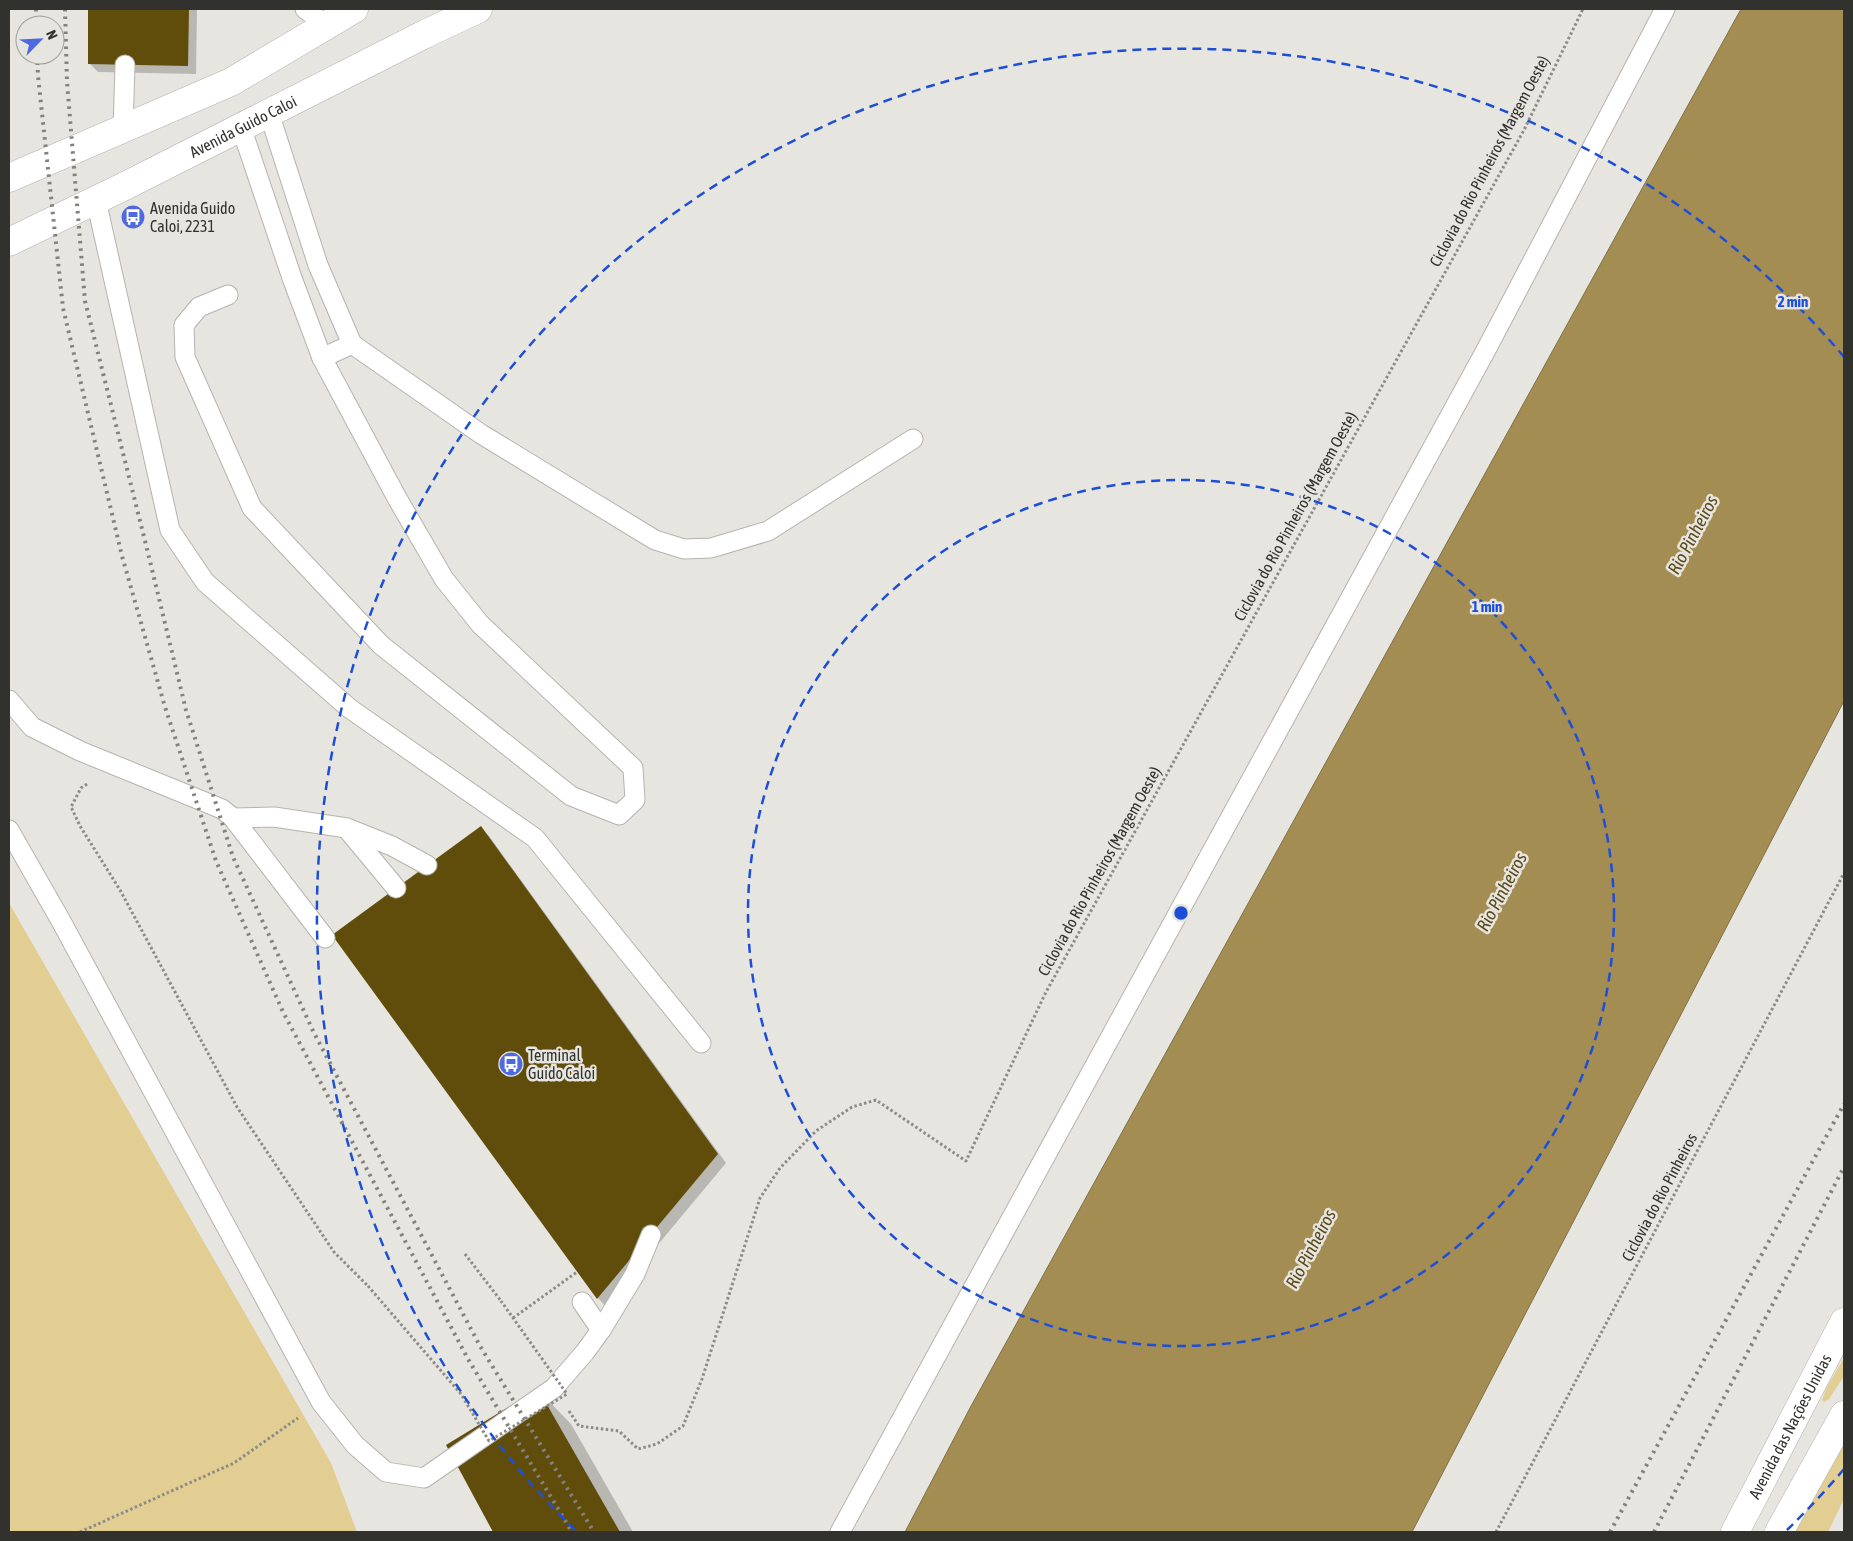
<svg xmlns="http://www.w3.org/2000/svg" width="1853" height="1541" viewBox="0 0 1853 1541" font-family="'Asap Condensed',sans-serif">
	<rect width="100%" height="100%" fill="#e7e5df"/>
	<!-- green -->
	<g fill="#e2cd92">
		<path d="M9,903l322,560 26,69h-348z"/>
		<path d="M1844,1358v18l-15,23 -5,3 -2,-2 5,-13z"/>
		<path d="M1844,1439v60l-16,33h-43z"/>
	</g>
	<!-- water -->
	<path fill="#a38d52" stroke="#817147" d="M1741,9h103v692l-432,831h-507l65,-124z"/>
	<!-- shadow -->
	<g fill="#0003">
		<path d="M89,9h108l-1,65 -98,-2 -9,-9z"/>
		<path d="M480,828l9,8 237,327 -120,144 -8,-9 -264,-363z"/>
		<path d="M538,1390l33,34 62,108h-138l-47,-87z"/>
	</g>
	<!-- building -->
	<g fill="#614d0b">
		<path d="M88,9h101l-1,57 -100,-2z"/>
		<path d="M481,826l237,328 -121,145 -265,-364z"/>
		<path d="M538,1389l82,143h-127l-47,-87z"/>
	</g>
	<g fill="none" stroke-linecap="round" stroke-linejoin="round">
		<defs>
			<g id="service">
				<path d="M305,9l21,16"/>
				<path d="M269,113l49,152 34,79"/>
				<path d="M123,130l2,-65"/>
				<path d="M96,200l74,330 35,52 144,126 186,130 166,205"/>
				<path d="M228,295l-29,12 -15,18 1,32 67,151 129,137 190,151 48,19 16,-15 -2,-32 -153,-144 -36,-45 -47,-81 -75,-140 -30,-80 -51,-151"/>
				<path d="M322,358l30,-14 129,90 174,106 29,9 27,-1 57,-17 145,-92"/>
				<path d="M9,700l23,27 48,24 142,58 11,9 41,-1 73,11 45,18 35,19"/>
				<path d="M233,818l92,120"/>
				<path d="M347,829l49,59"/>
				<path d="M9,830l52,91 260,481 34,43 31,27 38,6 130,-90 31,-36 16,-22 34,-56 16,-39"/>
				<path d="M582,1302l19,28"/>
				<path d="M840,1532l646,-1182 179,-341"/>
			</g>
			<path id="minor" d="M1779,1532l65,-117"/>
			<g id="secondary">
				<path d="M9,178l222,-96 123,-73"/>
				<path id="s1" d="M9,242l116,-56 300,-152 53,-25"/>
			</g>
			<g id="trunk">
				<path id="s2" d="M1735,1532l109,-210"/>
			</g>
		</defs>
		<!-- service casing -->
		<use href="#service" stroke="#b5b3ad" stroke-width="21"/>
		<!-- minor casing -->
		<use href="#minor" stroke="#b5b3ad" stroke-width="29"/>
		<!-- secondary casing -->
		<use href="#secondary" stroke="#b5b3ad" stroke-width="29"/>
		<!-- trunk casing -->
		<use href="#trunk" stroke="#b5b3ad" stroke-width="29"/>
		<!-- path -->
		<g stroke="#8c8b87" stroke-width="3" stroke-dasharray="2.5 2.5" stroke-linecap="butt">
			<path d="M87,784l-6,4 -10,19 9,19 40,64 117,217 97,145 34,34"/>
			<path d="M465,1254l36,47"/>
			<path d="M569,1411l10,15 40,5 19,18 19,-5 26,-18 19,-47 58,-181 20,-30 36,-37 36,-24 24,-7 90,61 80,-169 478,-862 59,-121"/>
			<path d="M80,1532l154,-69 64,-45"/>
			<path d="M1496,1532l348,-659"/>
		</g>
		<!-- service -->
		<use href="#service" stroke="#fff" stroke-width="19"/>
		<!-- minor -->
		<use href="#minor" stroke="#fff" stroke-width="28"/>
		<!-- secondary -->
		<use href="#secondary" stroke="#fff" stroke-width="28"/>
		<!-- trunk -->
		<use href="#trunk" stroke="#fff" stroke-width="28"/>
		<!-- rail -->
		<g stroke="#82817d" stroke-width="4" stroke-dasharray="2.5 5" stroke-linecap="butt">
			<path d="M36,9v16"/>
			<path d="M65,9l2,73 18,219 63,252 38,157 47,147 81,176 166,313 114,186"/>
			<path d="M37,55l1,21 25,232 59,248 43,151 51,154 67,151 185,347 104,173"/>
			<path d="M1610,1532l234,-428"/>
			<path d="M1654,1532l190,-365"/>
		</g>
		<!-- path-bridge -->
		<g stroke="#8c8b87" stroke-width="3" stroke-dasharray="2.5 2.5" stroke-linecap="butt">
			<path d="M368,1286l93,108 28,47 78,-47 -66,-93"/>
			<path d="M513,1318l64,-46"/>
		</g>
	</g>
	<!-- distance rings -->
	<g fill="none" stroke="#1d4ed8" stroke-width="2.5" stroke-dasharray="9 6">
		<circle cx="1181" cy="913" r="433"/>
		<path d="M1844 1469A865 865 0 0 1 1787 1530M575 1530A865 865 0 1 1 1844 357"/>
	</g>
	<!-- icons -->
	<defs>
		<symbol id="bus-disc" viewBox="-11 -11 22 22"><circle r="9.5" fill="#4f69de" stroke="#e7e5df"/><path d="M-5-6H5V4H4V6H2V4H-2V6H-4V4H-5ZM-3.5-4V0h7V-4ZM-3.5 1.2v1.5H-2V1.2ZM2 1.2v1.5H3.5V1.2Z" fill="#fff"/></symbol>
	</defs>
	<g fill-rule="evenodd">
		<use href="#bus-disc" x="119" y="203" width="28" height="28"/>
		<use href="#bus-disc" x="497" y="1050" width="28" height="28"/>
	</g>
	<g text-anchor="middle" stroke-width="5" stroke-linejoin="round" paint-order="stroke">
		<!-- street labels -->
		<g font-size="16" fill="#31312e" stroke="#e7e5df">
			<text dy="6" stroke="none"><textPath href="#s1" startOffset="261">Avenida Guido Caloi</textPath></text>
			<text transform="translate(1489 161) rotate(-62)" y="6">Ciclovia do Rio Pinheiros (Margem Oeste)</text>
			<text transform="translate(1295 516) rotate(-61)" y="6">Ciclovia do Rio Pinheiros (Margem Oeste)</text>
			<text transform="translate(1099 871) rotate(-61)" y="6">Ciclovia do Rio Pinheiros (Margem Oeste)</text>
			<text transform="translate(1659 1197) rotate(-62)" y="6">Ciclovia do Rio Pinheiros</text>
			<text dy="6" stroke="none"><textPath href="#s2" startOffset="119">Avenida das Nações Unidas</textPath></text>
		</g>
		<!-- poi labels -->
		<g font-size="16" fill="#31312e" stroke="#e7e5df" text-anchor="start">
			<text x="150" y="214">Avenida Guido<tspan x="150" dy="18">Caloi, 2231</tspan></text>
			<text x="528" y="1061">Terminal<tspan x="528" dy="18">Guido Caloi</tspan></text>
		</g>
		<!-- water labels -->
		<g font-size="18" font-style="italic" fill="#5a4a1b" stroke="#e7e5df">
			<text transform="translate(1693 535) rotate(-62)" y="6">Rio Pinheiros</text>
			<text transform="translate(1502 892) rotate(-62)" y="6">Rio Pinheiros</text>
			<text transform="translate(1311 1249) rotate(-62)" y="6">Rio Pinheiros</text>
		</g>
	</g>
	<circle cx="1181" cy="913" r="8" fill="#1d4ed8" stroke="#e7e5df" stroke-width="2.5"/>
	<g font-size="15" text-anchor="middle" font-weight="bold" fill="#1d4ed8" stroke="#e7e5df" stroke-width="5" stroke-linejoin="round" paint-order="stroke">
		<text x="1793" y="307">2 min</text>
		<text x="1487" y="612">1 min</text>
	</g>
	<!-- border -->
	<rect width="1853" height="1541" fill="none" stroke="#31312e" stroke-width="20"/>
	<!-- north arrow -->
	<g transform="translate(40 40) rotate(66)"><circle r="24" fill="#e7e5df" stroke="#9e9d98"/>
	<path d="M0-4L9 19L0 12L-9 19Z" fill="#4f69de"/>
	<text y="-8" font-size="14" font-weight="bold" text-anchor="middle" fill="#31312e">N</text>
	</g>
</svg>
